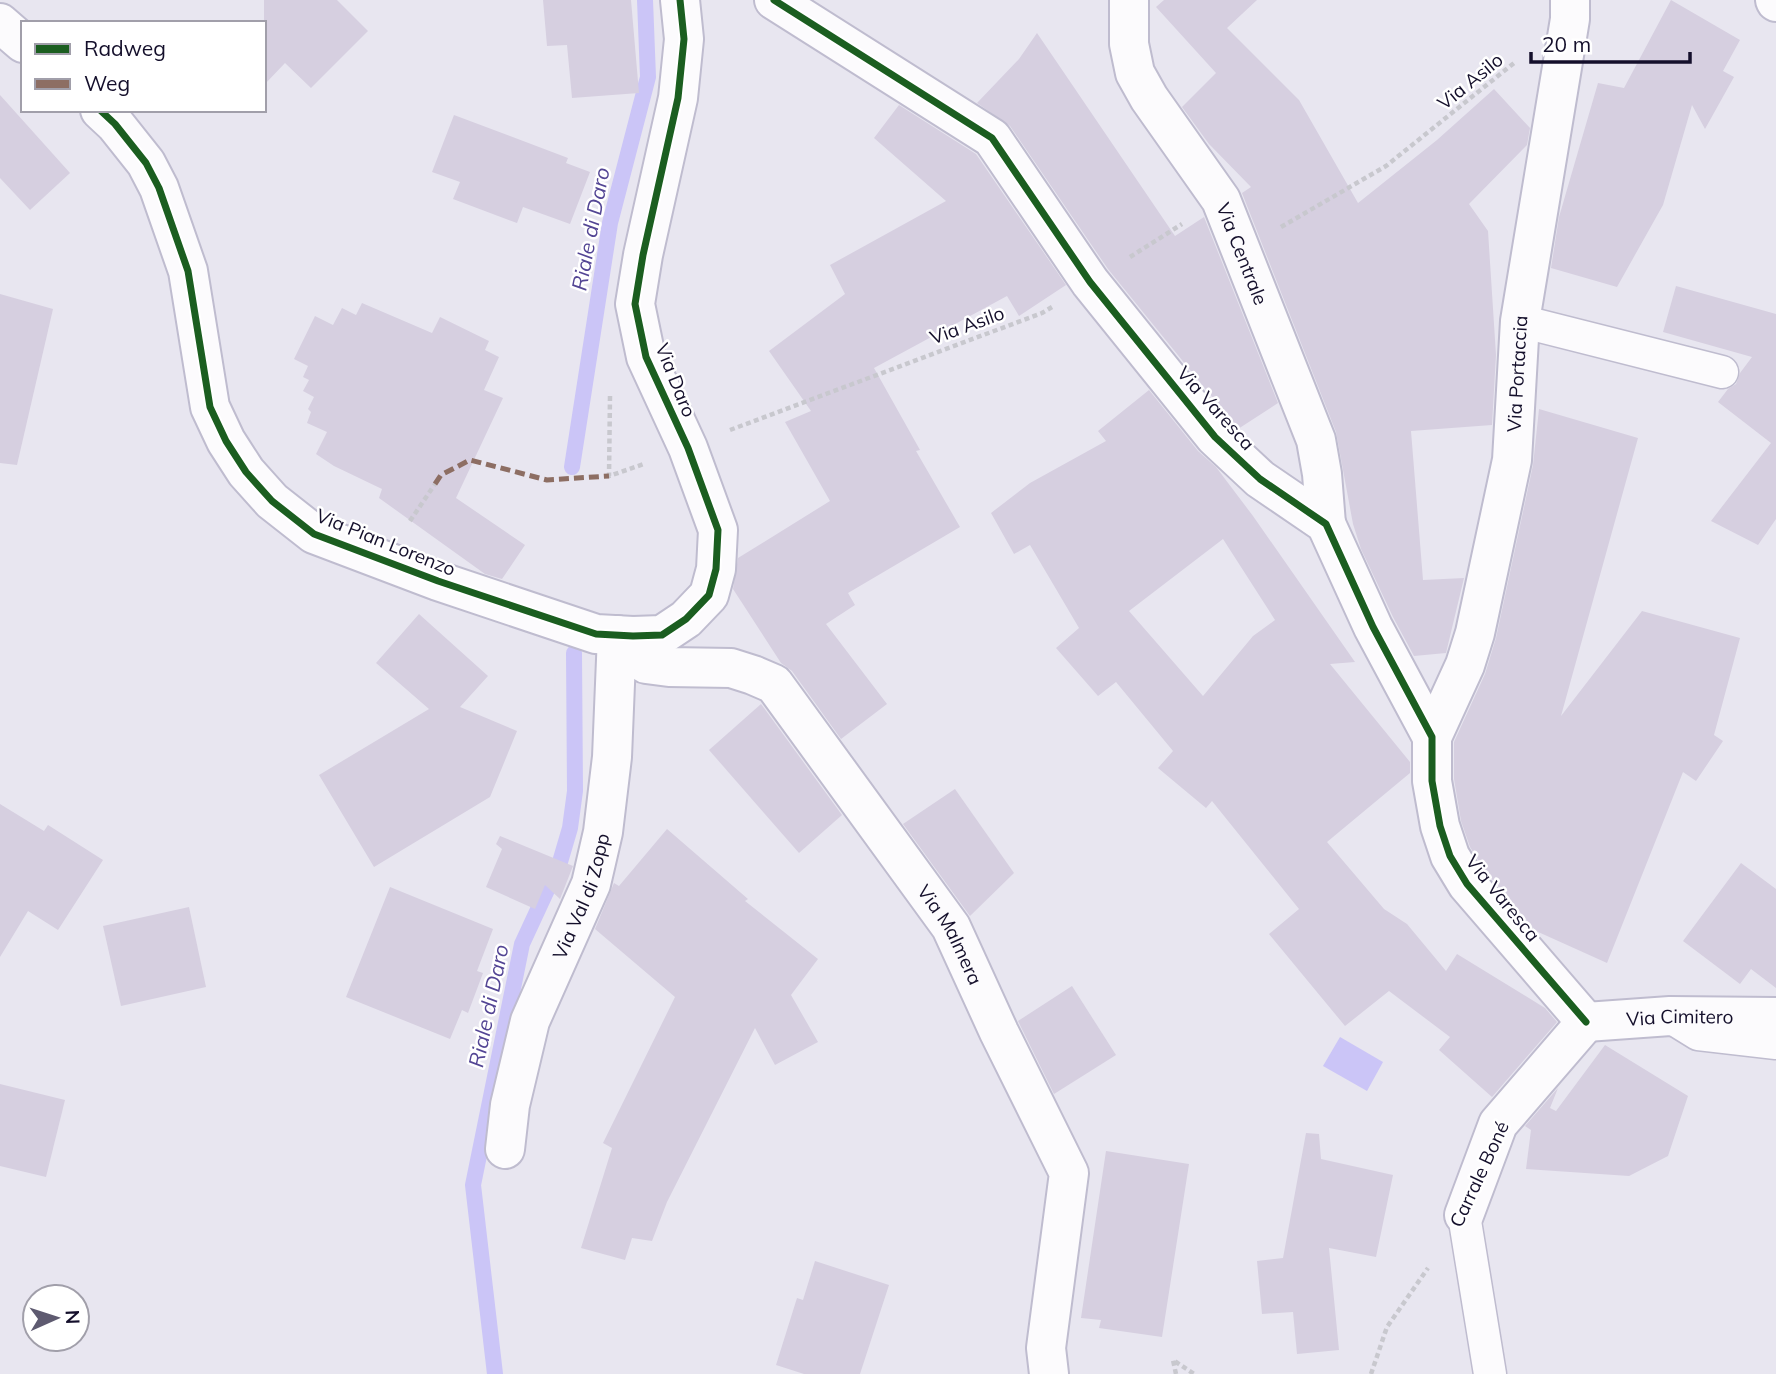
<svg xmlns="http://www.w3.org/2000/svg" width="1776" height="1374" viewBox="0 0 1776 1374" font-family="Mulish,sans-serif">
	<rect width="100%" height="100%" fill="#e8e6f0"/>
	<!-- water -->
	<path fill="#cbc5f7" d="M1340,1037l43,25 -16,29 -44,-25z"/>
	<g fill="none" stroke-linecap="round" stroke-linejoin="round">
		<!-- stream -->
		<g stroke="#cbc5f7" stroke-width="16">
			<path d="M572,467l38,-244 38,-146 -3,-77"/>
			<path d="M495,1374l-22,-189 49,-241 38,-82 10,-34 5,-37 -1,-138"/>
		</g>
	</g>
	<!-- building -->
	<g fill="#d6cfe0" fill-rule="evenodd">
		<path d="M264,0h73l31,31 -57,57 -26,-25 -21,22z"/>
		<path d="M543,0h88l8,93 -67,5 -5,-53 -20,1z"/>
		<path d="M1164,0h93l-30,28 72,72 59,103 79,-63 57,-51 36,39 -3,17 -58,59 19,27 8,124 -4,70 -81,6 12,149 41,-2 -18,75 -32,3 -21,-39 -32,-68 -8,-25 -17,-92 -94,-239 9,-6 -42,-43 -27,-37 34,-34 -60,-66z"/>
		<path d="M1671,0l69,40 -17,31 11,6 -29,52 -13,-24 -29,100 -46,82 -66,-19 8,-51 39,-134 26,5z"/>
		<path d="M1037,33l138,203 29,-19 74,186 -40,26 -130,-160 -98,-143 -33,-23 42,-44z"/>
		<path d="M0,95l70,78 -40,37 -30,-32z"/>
		<path d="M899,105l77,49 90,131 -47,31 -12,-20 -133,72 46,82 -4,1 44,76 -112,66 7,12 -29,19 61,80 -46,35 -49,-68 -11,-8 -48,-74 5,-31 92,-57 -45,-79 26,-11 -42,-60 76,-57 -15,-29 116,-64 -72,-63z"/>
		<path d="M454,115l114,43 -2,5 24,9 -20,52 -47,-17 -6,16 -64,-24 7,-17 -28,-10z"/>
		<path d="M1676,286l100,28v205l-18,26 -47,-24 60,-78 -53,-41 10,-13 8,-5 4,-11 12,-16 -89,-25z"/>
		<path d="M0,294l53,15 -36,156 -17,-2z"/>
		<path d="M362,303l70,30 8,-16 49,24 -4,9 14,7 -15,33 19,8 -47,100 69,47 -23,34 -17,-5 -106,-76 3,-9 -48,-23 -18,-12 11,-22 -20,-9 4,-11 -3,-3 6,-12 -11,-6 6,-11 -6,-3 5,-11 -14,-7 21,-43 18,9 9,-17 14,7z"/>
		<path d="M1149,390l49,61 18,16 37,49 102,146 -25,2 80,98v11l-83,69 57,67 23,15 39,47 11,-17 88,54 12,14 -65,75 -53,-47 11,-13 -61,-46 -44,35 -76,-92 30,-25 -87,-108 -6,7 -48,-40 15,-17 -57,-69 -18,14 -42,-48 23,-20 -49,-83 -16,9 -23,-41 39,-30 76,-42 -8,-10zM1223,539l52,81 -22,16 -50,60 -74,-85z"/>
		<path d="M1539,409l99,29 -77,278 81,-105 98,27 -26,97 9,6 -27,40 -13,-9 -76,191 -71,-32 -51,-60 -15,-24 -9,-26 -7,-42v-37l31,-68 11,-36 37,-173z"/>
		<path d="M419,614l69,62 -28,31 57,24 -27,66 -116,70 -55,-92 110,-66 -53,-46z"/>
		<path d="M761,704l81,111 -43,38 -90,-103z"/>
		<path d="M955,789l59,84 -44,43 -67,-92z"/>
		<path d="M0,804l44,27 4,-6 55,35 -45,70 -30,-19 -28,46z"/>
		<path d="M667,829l81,70 -3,2 73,58 -27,36 27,47 -43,23 -20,-37 -88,174 -15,39 -20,-3 -7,22 -44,-12 31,-100 -9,-5 72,-146 -80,-68 19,-46 5,3z"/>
		<path d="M500,836l73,30 -13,33 -15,-14 -10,24 -49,-22 16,-38 -6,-5z"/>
		<path d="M1741,863l35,26v99l-25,-19 -11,15 -57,-43z"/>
		<path d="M390,887l103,42 -16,42 6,2 -15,40 -6,-3 -12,29 -104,-42z"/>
		<path d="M189,907l17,80 -85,19 -18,-80z"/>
		<path d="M1072,986l44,69 -62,39 -36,-73z"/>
		<path d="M1605,1045l83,51 -20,60 -39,20 -103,-7 5,-39 -6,-4 33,-38 -8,20 6,3z"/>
		<path d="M0,1084l65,16 -19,77 -46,-11z"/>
		<path d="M1306,1133l13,1 2,25 72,16 -17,82 -47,-9 10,102 -42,4 -4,-42 -31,2 -5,-53 26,-3z"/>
		<path d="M1106,1151l83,13 -27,173 -63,-9 2,-8 -20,-2z"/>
		<path d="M815,1261l74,24 -29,89h-56l-28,-9 21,-67 6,2z"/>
	</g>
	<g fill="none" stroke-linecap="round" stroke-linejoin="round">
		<defs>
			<g id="lane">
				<path d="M1520,321l202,51"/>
				<path d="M1677,1021l21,13 78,9"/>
				<path d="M1464,1215l26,159"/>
			</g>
			<g id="street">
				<path d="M774,0l218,138 98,144 125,155 45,42 66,45 47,103 59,110v44l8,45 10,30 17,28 119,138"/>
				<path id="s1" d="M1129,0v44l6,29 14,25 72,102 95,240 6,34 4,50"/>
				<path d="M1775,0l1,2"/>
				<path id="s2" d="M633,636l13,28 23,3 62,1 22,7 21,9 177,243 48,105 70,141 -23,175 3,26"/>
				<path id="s3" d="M1432,737l33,-72 10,-32 37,-173 8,-139 50,-302v-19"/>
				<path id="s4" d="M1586,1022l84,-6 106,1"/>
				<path id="s5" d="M505,1149l5,-44 20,-84 61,-137 12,-52 9,-75 5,-122"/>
				<path d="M1464,1215l34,-91 88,-102"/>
			</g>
			<g id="secondary">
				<path d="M0,23l23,20"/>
				<path d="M100,110l15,14 31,39 13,25 29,83 22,136 16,34 20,31 26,29 42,33 124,47 158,53 37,2 29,-1 24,-16 23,-24 7,-26 2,-39 -30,-82 -42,-91 -11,-53 8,-49 35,-157 6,-59 -4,-39"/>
			</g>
		</defs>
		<!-- lane casing -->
		<use href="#lane" stroke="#bfbccf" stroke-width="35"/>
		<!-- street casing -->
		<use href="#street" stroke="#bfbccf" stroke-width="42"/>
		<!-- secondary casing -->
		<use href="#secondary" stroke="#bfbccf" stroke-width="42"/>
		<!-- path -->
		<g stroke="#c8c8ce" stroke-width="4.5" stroke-dasharray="5 3.5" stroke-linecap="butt">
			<path d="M1281,227l105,-61 128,-103"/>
			<path d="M1130,257l52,-33"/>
			<path d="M610,396l-1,80 35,-12"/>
			<path d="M730,430l312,-117 10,-6"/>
			<path d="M410,521l25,-37"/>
			<path d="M1176,1374l-3,-14 21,14"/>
			<path d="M1371,1374l16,-47 41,-59"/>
		</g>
		<!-- lane -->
		<use href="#lane" stroke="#fcfbfd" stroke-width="32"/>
		<!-- street -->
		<use href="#street" stroke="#fcfbfd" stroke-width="38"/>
		<!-- secondary -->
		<use href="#secondary" stroke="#fcfbfd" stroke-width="38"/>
		<!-- quiet -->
		<path stroke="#8d6e63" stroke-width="5" stroke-dasharray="10 5" stroke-linecap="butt" d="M435,484l6,-9 29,-15 77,20 62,-4"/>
		<defs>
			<g id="cycleway">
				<path d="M774,0l218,138 98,144 125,155 45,42 66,45 47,103 59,110v44l8,45 10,30 17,28 119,138"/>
				<path d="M100,110l15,14 31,39 13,25 29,83 22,136 16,34 20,31 26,29 42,33 124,47 158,53 37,2 29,-1 24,-16 23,-24 7,-26 2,-39 -30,-82 -42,-91 -11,-53 8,-49 35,-157 6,-59 -4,-39"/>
			</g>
		</defs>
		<!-- cycleway casing -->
		<use href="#cycleway" stroke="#fff" stroke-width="11"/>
		<!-- cycleway -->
		<use href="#cycleway" stroke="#1b5e20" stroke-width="7"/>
	</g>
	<g text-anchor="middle" stroke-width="5" stroke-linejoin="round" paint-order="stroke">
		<!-- street labels -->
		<g font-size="19" fill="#140f2b" stroke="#fff">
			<text transform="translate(1470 81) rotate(-39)" y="7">Via Asilo</text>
			<text dy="7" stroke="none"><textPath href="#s1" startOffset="285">Via Centrale</textPath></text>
			<text transform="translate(967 325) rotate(-20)" y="7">Via Asilo</text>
			<text dy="7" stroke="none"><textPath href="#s3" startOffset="376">Via Portaccia</textPath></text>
			<text transform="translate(676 380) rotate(68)" y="7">Via Daro</text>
			<text transform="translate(1216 408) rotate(48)" y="7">Via Varesca</text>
			<text transform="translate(386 542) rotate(22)" y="7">Via Pian Lorenzo</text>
			<text dy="7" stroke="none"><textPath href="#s5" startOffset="266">Via Val di Zopp</textPath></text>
			<text transform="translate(1503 898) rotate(51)" y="7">Via Varesca</text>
			<text dy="7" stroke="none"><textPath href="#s2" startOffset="469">Via Malmera</textPath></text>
			<text dy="7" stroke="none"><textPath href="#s4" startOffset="94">Via Cimitero</textPath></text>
			<text transform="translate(1479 1174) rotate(-65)" y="7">Carrale Boné</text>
		</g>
		<!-- water labels -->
		<g font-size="21" font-style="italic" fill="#534594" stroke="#fff">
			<text transform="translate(591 229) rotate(-79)" y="7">Riale di Daro</text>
			<text transform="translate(489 1006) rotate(-78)" y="7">Riale di Daro</text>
		</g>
	</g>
	<!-- legend -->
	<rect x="21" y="21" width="245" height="91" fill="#ffffff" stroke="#a19faa" stroke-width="2"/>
	<rect x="35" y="44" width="35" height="10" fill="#1b5e20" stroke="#a19faa" stroke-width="2"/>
	<text x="84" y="56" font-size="21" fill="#140f2b">Radweg</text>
	<rect x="35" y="79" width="35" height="10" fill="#8d6e63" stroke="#a19faa" stroke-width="2"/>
	<text x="84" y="91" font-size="21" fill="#140f2b">Weg</text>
	<!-- north arrow -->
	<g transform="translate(56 1318) rotate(87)"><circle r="33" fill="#ffffff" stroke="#a19faa" stroke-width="2"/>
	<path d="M0-5L12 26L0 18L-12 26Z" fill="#5e5a70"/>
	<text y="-10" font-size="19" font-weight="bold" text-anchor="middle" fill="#140f2b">N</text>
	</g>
	<!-- scale -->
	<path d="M1531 52v10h159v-10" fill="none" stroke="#140f2b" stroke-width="3.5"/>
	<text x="1542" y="52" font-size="21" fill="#140f2b" stroke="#ffffff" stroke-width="5" paint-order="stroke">20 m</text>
</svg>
